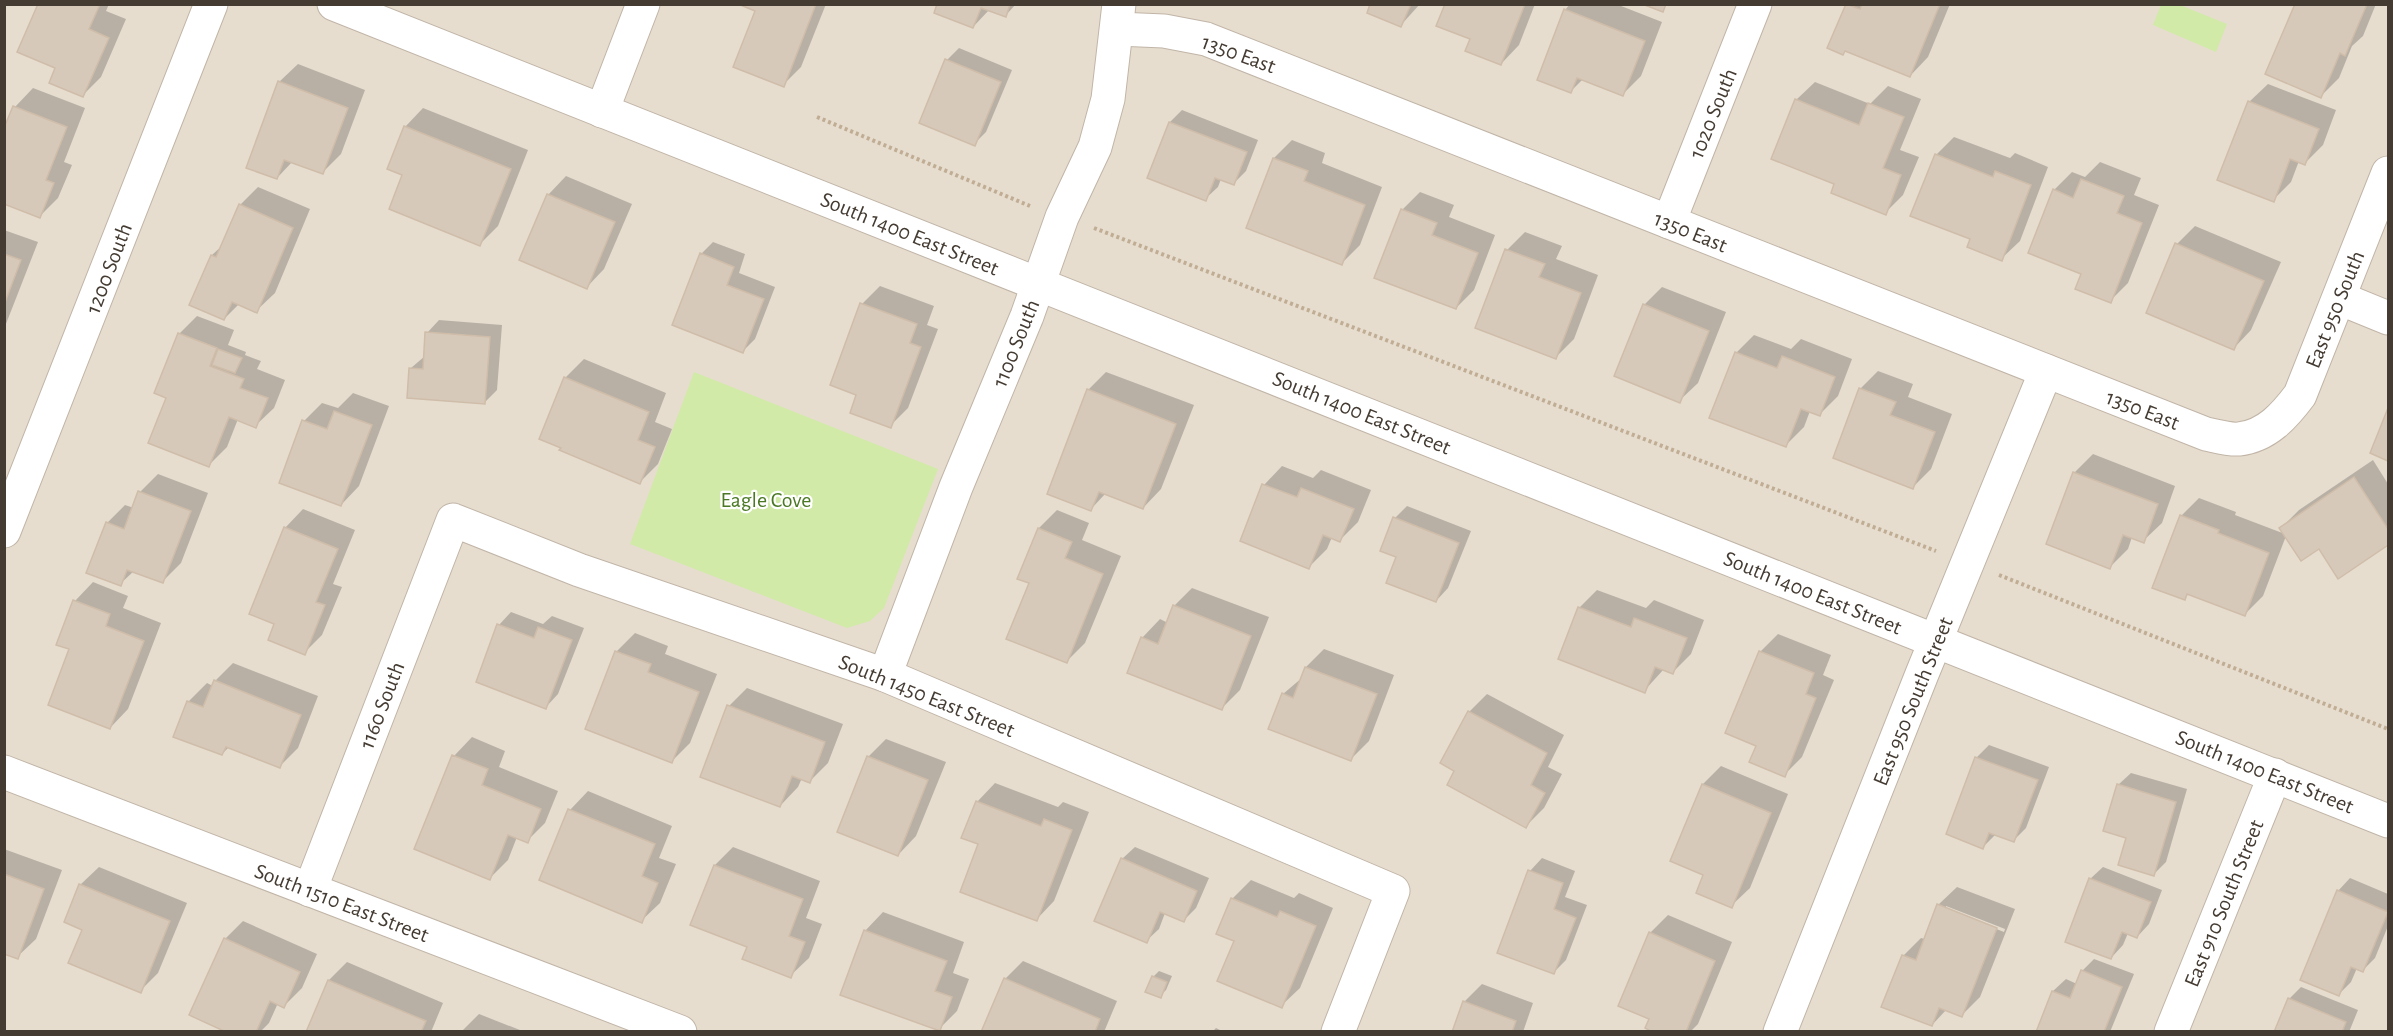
<svg xmlns="http://www.w3.org/2000/svg" width="2393" height="1036" viewBox="0 0 2393 1036" font-family="'Alegreya Sans',sans-serif">
	<rect width="100%" height="100%" fill="#f2ece1"/>
	<!-- residential -->
	<rect fill="#e6ddcf" x="5" y="5" width="2383" height="1026"/>
	<!-- green -->
	<g fill="#d1eaa7">
		<path d="M2161,5h19l47,19 -11,28 -63,-27z"/>
		<path d="M694,372l244,97 -54,139 -14,13 -23,7 -217,-84z"/>
	</g>
	<!-- shadow -->
	<g fill="#0003" fill-rule="evenodd">
		<path d="M39,4h70l-3,7 20,8 -25,58 -18,18 -26,-27z"/>
		<path d="M742,4h84l-25,63 -18,18 -26,-75z"/>
		<path d="M939,4h77l-10,11 -16,-6 -17,18z"/>
		<path d="M1372,4h48l-19,21z"/>
		<path d="M1446,4h89l-16,41 -18,19 -30,-25z"/>
		<path d="M1570,4h46l46,18 -21,54 -18,18 -40,-15 -12,12 -6,-81z"/>
		<path d="M1847,4h103l-22,53 -18,19 -64,-26 -3,3z"/>
		<path d="M2296,4h80l-13,32 -11,10 -13,32 -18,18z"/>
		<path d="M959,48l53,22 -26,62 -12,12 -27,-84z"/>
		<path d="M298,64l67,26 -24,64 -18,18 -30,-11 -16,17 2,-96z"/>
		<path d="M1815,82l55,22 18,-18 33,13 -21,51 19,7 -16,38 -18,18 -49,-29 -40,-84z"/>
		<path d="M2268,84l68,26 -13,35 -18,18 -6,-2 -8,21 -18,18 -24,-98z"/>
		<path d="M33,88l52,20 -21,54 8,3 -14,33 -18,18 -36,-84 11,-25z"/>
		<path d="M423,108l105,42 -30,76 -18,18 -76,-70 1,-47z"/>
		<path d="M1182,110l76,30 -12,31 -13,13 -12,-5 -3,8 -13,12 -56,-22 21,-55z"/>
		<path d="M1954,137l56,21 5,-5 33,14 -28,74 -19,18 -29,-21 -36,-83z"/>
		<path d="M1292,140l33,13 -3,10 60,24 -22,58 -18,18 -94,-36 26,-69z"/>
		<path d="M2100,162l41,16 -7,17 25,10 -31,78 -18,18 -27,-28 -29,-83 18,-18 13,5z"/>
		<path d="M566,176l66,28 -28,65 -18,19 -38,-93z"/>
		<path d="M258,187l52,22 -35,84 -19,18 -17,-7 -15,15 -12,-64 12,-11 16,-39z"/>
		<path d="M1420,192l34,13 -5,12 46,18 -21,55 -18,18 -54,-98z"/>
		<path d="M2195,226l86,36 -30,68 -18,19 -56,-105z"/>
		<path d="M4,230l34,12 -34,87z"/>
		<path d="M1525,232l37,14 -6,13 42,16 -24,64 -18,18 -49,-107z"/>
		<path d="M713,242l32,12 -6,19 36,14 -20,52 -12,12 -42,-97z"/>
		<path d="M880,286l54,20 -7,19 11,4 -30,79 -18,18 -32,-32 4,-90z"/>
		<path d="M1662,287l64,25 -28,71 -19,18 -35,-96z"/>
		<path d="M197,316l37,14 -6,15 18,7 -1,3 16,6 -4,8 28,11 -11,28 -19,18 -17,-7 -11,28 -18,18 -41,-68 11,-63z"/>
		<path d="M439,320l63,5 -5,65 -12,12 -74,-34 14,-12 2,-23z"/>
		<path d="M1754,335l37,14 10,-10 51,20 -14,37 -18,18 -10,-3 -6,16 -18,18 -50,-92z"/>
		<path d="M584,359l82,34 -11,29 17,7 -14,35 -18,18 -99,-44 24,-60z"/>
		<path d="M1878,371l35,13 -5,13 44,17 -21,55 -18,18 -53,-98z"/>
		<path d="M1106,372l88,33 -33,84 -18,19 -37,-15 -15,16 -3,-119z"/>
		<path d="M353,393l36,13 -30,80 -18,19 -37,-84 18,-18 16,5z"/>
		<path d="M2388,412v47l-16,-7z"/>
		<path d="M2093,454l82,32 -13,37 -19,18 -11,-4 -4,12 -18,18 -36,-94z"/>
		<path d="M2373,460l15,24v59l-50,34 -19,-30 -33,-11 -23,60 -18,18 -56,-21 -4,5 -4,-82 18,-18 37,14 -1,3 50,19 -4,-6 18,-18z"/>
		<path d="M1282,466l31,12 8,-8 50,20 -13,32 -18,18 -8,-3 -5,12 -18,18 -45,-82z"/>
		<path d="M158,474l50,19 -27,70 -19,19 -28,-11 -14,13 -13,-61 18,-18 9,3 6,-16z"/>
		<path d="M1407,506l64,25 -23,57 -12,13 -38,-45 -3,-38z"/>
		<path d="M303,509l52,21 -22,54 9,3 -20,48 -18,18 -28,-30 9,-95z"/>
		<path d="M1057,510l32,13 -7,17 39,16 -36,87 -19,19 -35,-79 8,-55z"/>
		<path d="M93,582l35,14 -5,12 38,15 -33,86 -18,19 -39,-79 -13,-5 17,-43z"/>
		<path d="M1192,588l77,29 -29,73 -18,18 -80,-70 18,-19 8,4 6,-17z"/>
		<path d="M1597,590l49,18 8,-8 50,20 -13,34 -18,18 -9,-3 -20,22 -65,-83z"/>
		<path d="M511,612l32,12 9,-8 32,12 -26,66 -12,13 -47,-82z"/>
		<path d="M635,633l33,13 -3,8 52,20 -27,69 -18,18 -56,-109z"/>
		<path d="M1778,634l53,21 -8,20 11,5 -32,77 -18,18 -26,-30 2,-93z"/>
		<path d="M1324,649l70,26 -25,66 -18,18 -68,-65 20,-17 3,-10z"/>
		<path d="M233,663l85,33 -20,52 -19,19 -50,-20 -7,7 -34,-52 19,-19 6,3 2,-5z"/>
		<path d="M747,688l96,36 -15,39 -18,18 -8,-3 -4,9 -18,19 -51,-100z"/>
		<path d="M1487,694l77,41 -16,32 14,7 -18,34 -18,18 -69,-56 12,-58z"/>
		<path d="M472,737l33,14 -6,16 59,24 -13,32 -18,18 -10,-4 -9,23 -18,18 -74,-30 38,-92z"/>
		<path d="M886,739l60,23 -30,74 -18,19 -30,-98z"/>
		<path d="M1989,745l60,22 -23,61 -12,12 -18,-6 -13,13 -7,-89z"/>
		<path d="M1721,766l67,28 -38,94 -19,18 -27,-32 -1,-90z"/>
		<path d="M2131,773l56,16 -21,73 -12,12 -26,-37 -10,-52z"/>
		<path d="M995,783l63,24 5,-5 26,10 -35,89 -18,19 -56,-77 -3,-41z"/>
		<path d="M588,791l84,35 -13,32 17,6 -16,39 -19,18 -100,-41 29,-70z"/>
		<path d="M733,847l87,34 -14,37 16,6 -13,34 -19,18 -41,-30 -34,-81z"/>
		<path d="M1135,847l74,31 -13,30 -13,13 -18,-8 -6,16 -13,12 -24,-82z"/>
		<path d="M4,849l58,21 -26,69 -19,18 -13,-4z"/>
		<path d="M1542,858l33,13 -10,26 22,8 -21,55 -12,12 -55,-20 31,-81z"/>
		<path d="M99,867l88,36 -29,70 -18,18 -56,-62 -4,-44z"/>
		<path d="M2103,867l59,23 -13,34 -12,13 -9,-4 -5,12 -12,13 -21,-79z"/>
		<path d="M2350,878l38,16v32l-13,32 -12,12 -6,-2 -6,14 -12,12 -1,-103z"/>
		<path d="M1251,880l43,18 5,-5 34,15 -33,80 -19,18 -45,-66 -4,-41z"/>
		<path d="M1957,887l58,22 -35,88 -18,18 -15,-6 -15,16 -29,-69 18,-18 4,1 13,-34zM1946,906l59,23 -1,3 -58,-23z"/>
		<path d="M883,912l81,30 -11,31 16,6 -12,32 -18,18 -74,-98z"/>
		<path d="M1668,915l64,27 -34,82 -8,8h-34l-5,-14 -1,-85z"/>
		<path d="M243,921l74,33 -15,34 -18,18 -6,-3 -9,20 -9,9h-30l-5,-93z"/>
		<path d="M2094,959l40,15 -24,58h-73l16,-41 13,-12 11,5 5,-13z"/>
		<path d="M1023,961l94,40 -13,31h-121l22,-53z"/>
		<path d="M347,962l96,41 -12,29h-123l21,-52z"/>
		<path d="M1159,971l13,5 -6,14 -6,6 -7,-19z"/>
		<path d="M1482,984l51,19 -10,29h-70l11,-30z"/>
		<path d="M2301,987l57,23 -9,22h-74l14,-33z"/>
		<path d="M479,1014l46,18h-64z"/>
		<path d="M1216,1028l8,4h-12z"/>
	</g>
	<!-- building -->
	<g fill="#d7c9b9" stroke="#cfbda9" stroke-width="1.5">
		<path d="M38,4h62l-11,25 20,9 -26,59 -34,-14 6,-15 -38,-16z"/>
		<path d="M738,4h78l-32,83 -51,-20 22,-56z"/>
		<path d="M937,4h73l-4,13 -25,-9 -8,20 -39,-15z"/>
		<path d="M1370,4h41l-10,23 -34,-14z"/>
		<path d="M1445,4h80l-24,61 -36,-14 5,-12 -34,-13z"/>
		<path d="M1642,4h24l-3,8z"/>
		<path d="M1846,4l14,5 2,-5h78l-30,73 -65,-26 -2,4 -16,-7z"/>
		<path d="M2295,4h72l-22,52 -5,-3 -19,45 -56,-24z"/>
		<path d="M1564,9l81,32 -22,55 -46,-18 -6,15 -34,-13z"/>
		<path d="M945,59l56,23 -26,64 -56,-23z"/>
		<path d="M278,81l70,27 -25,66 -39,-14 -7,19 -31,-11z"/>
		<path d="M1795,99l64,26 9,-22 36,14 -21,51 18,7 -15,40 -55,-22 3,-9 -63,-25z"/>
		<path d="M2248,101l71,28 -14,36 -15,-6 -16,43 -57,-22z"/>
		<path d="M13,106l54,21 -21,53 8,3 -14,35 -36,-14v-76z"/>
		<path d="M1169,122l78,30 -13,33 -19,-7 -9,23 -59,-23z"/>
		<path d="M404,126l107,43 -31,77 -91,-37 13,-34 -15,-6z"/>
		<path d="M1935,154l58,23 2,-6 36,14 -29,76 -35,-14 3,-8 -60,-23z"/>
		<path d="M1273,158l35,13 -4,10 61,24 -23,60 -96,-37z"/>
		<path d="M2081,179l43,17 -7,17 25,10 -31,80 -36,-14 6,-15 -53,-21 25,-64 20,9z"/>
		<path d="M547,194l68,28 -28,67 -68,-29z"/>
		<path d="M239,204l54,24 -36,85 -25,-11 -8,18 -35,-15 22,-50 5,2z"/>
		<path d="M1401,209l36,14 -5,12 46,18 -22,56 -82,-31z"/>
		<path d="M2175,243l89,38 -30,69 -88,-37z"/>
		<path d="M1505,249l40,15 -6,13 42,16 -25,66 -81,-31z"/>
		<path d="M700,253l34,14 -7,18 37,14 -21,54 -71,-28z"/>
		<path d="M4,254l17,6 -17,45z"/>
		<path d="M860,303l57,21 -7,19 11,4 -30,81 -41,-15 6,-18 -26,-10z"/>
		<path d="M1643,304l66,27 -29,72 -66,-27z"/>
		<path d="M425,332l65,5 -5,67 -78,-6 2,-30 14,1z"/>
		<path d="M178,333l39,15 -7,18 34,13 -4,9 28,10 -12,30 -27,-11 -20,50 -61,-24 18,-45 -12,-5z"/>
		<path d="M218,349l24,9 -7,15 -23,-8z"/>
		<path d="M1735,352l42,16 5,-12 53,21 -15,39 -19,-7 -15,38 -77,-29z"/>
		<path d="M564,377l85,35 -11,28 17,7 -15,37 -81,-34 2,-2 -22,-9z"/>
		<path d="M1859,388l37,14 -6,13 45,17 -22,57 -80,-31z"/>
		<path d="M1087,389l89,35 -33,85 -44,-17 -8,19 -44,-17z"/>
		<path d="M2388,408v53l-18,-8z"/>
		<path d="M334,411l38,14 -31,81 -62,-23 23,-63 25,9z"/>
		<path d="M2073,472l85,32 -14,39 -21,-8 -13,34 -64,-25z"/>
		<path d="M2354,477l34,52v16l-50,34 -19,-30 -18,12 -22,-33z"/>
		<path d="M1262,484l35,13 4,-9 53,21 -14,33 -17,-7 -14,34 -69,-28z"/>
		<path d="M138,491l53,20 -28,72 -36,-13 -6,16 -35,-13 20,-51 18,7z"/>
		<path d="M2180,515l39,15 -1,3 51,20 -24,63 -58,-22 -2,6 -33,-12z"/>
		<path d="M1393,517l66,26 -23,59 -50,-19 10,-26 -16,-6z"/>
		<path d="M284,527l54,22 -22,53 9,3 -20,50 -37,-15 6,-16 -25,-10z"/>
		<path d="M1038,528l34,14 -7,16 38,16 -36,89 -61,-24 23,-56 -12,-4z"/>
		<path d="M73,600l37,14 -4,12 38,15 -34,88 -62,-24 21,-56 -13,-4z"/>
		<path d="M1173,605l78,31 -29,74 -95,-37 14,-36 17,7z"/>
		<path d="M1578,607l53,20 3,-9 53,20 -14,36 -18,-7 -10,26 -87,-34z"/>
		<path d="M497,624l37,14 4,-11 34,13 -26,69 -70,-27z"/>
		<path d="M615,651l36,13 -3,8 51,20 -27,71 -87,-34z"/>
		<path d="M1759,651l55,22 -8,21 10,4 -31,79 -36,-15 7,-16 -31,-13z"/>
		<path d="M1305,667l72,27 -26,67 -83,-32 14,-36 11,5z"/>
		<path d="M214,680l87,35 -21,53 -54,-21 -4,8 -49,-18 14,-36 16,6z"/>
		<path d="M727,705l98,37 -15,41 -18,-7 -12,31 -80,-30z"/>
		<path d="M1468,711l79,42 -16,32 14,8 -19,35 -79,-43 7,-14 -14,-8z"/>
		<path d="M452,755l36,14 -6,16 59,24 -13,34 -20,-8 -18,45 -76,-31z"/>
		<path d="M867,756l61,24 -30,76 -61,-24z"/>
		<path d="M1975,757l63,23 -24,62 -25,-9 -6,16 -37,-15z"/>
		<path d="M1702,784l69,29 -39,95 -36,-15 7,-18 -33,-14z"/>
		<path d="M2117,784l59,18 -22,74 -36,-11 8,-27 -23,-7z"/>
		<path d="M976,801l65,25 3,-7 28,11 -35,91 -77,-29 18,-48 -17,-6z"/>
		<path d="M568,809l87,35 -13,32 16,7 -16,40 -103,-43z"/>
		<path d="M1121,858l76,33 -13,31 -24,-10 -13,31 -53,-22z"/>
		<path d="M714,865l89,34 -14,37 16,6 -14,36 -49,-19 5,-12 -57,-22z"/>
		<path d="M1528,870l35,13 -9,26 22,9 -22,56 -57,-21z"/>
		<path d="M4,874l40,15 -26,70 -14,-5z"/>
		<path d="M2089,878l62,24 -14,36 -15,-6 -11,27 -46,-17z"/>
		<path d="M79,884l91,37 -29,72 -73,-30 14,-33 -18,-8z"/>
		<path d="M2337,890l51,22 -25,60 -12,-5 -12,29 -39,-16z"/>
		<path d="M1231,898l46,19 3,-6 36,15 -34,82 -65,-27 17,-40 -18,-7z"/>
		<path d="M1937,904l60,24 -35,89 -23,-9 -7,18 -51,-19 21,-52 14,5z"/>
		<path d="M864,930l83,31 -12,30 17,6 -12,34 -100,-36z"/>
		<path d="M1649,932l66,29 -29,71h-34l-7,-4 4,-9 -31,-13z"/>
		<path d="M224,938l76,34 -16,36 -14,-7 -14,31h-30l-37,-17z"/>
		<path d="M2081,970l41,17 -18,45h-68l16,-41 18,7z"/>
		<path d="M1152,976l15,6 -6,16 -16,-6z"/>
		<path d="M1004,978l96,41 -5,13h-114z"/>
		<path d="M328,980l98,41 -5,11h-115z"/>
		<path d="M2288,998l58,24 -4,10h-68z"/>
		<path d="M1463,1001l53,20 -4,11h-60z"/>
	</g>
	<g fill="none" stroke-linecap="round" stroke-linejoin="round">
		<defs>
			<g id="minor">
				<path d="M334,4l2054,817"/>
				<path d="M1117,29l47,2 42,8 1000,395c10,2 23,6 33,5 28,-3 46,-24 61,-44l88,-222"/>
				<path d="M602,111l41,-107"/>
				<path d="M1669,222l86,-218"/>
				<path d="M2339,298l49,20"/>
				<path d="M4,531l207,-527"/>
				<path d="M885,675l71,-188 71,-171 35,-99 33,-70 13,-48 11,-95"/>
				<path d="M4,772l676,260"/>
				<path d="M310,890l143,-370 126,50 306,105 508,216 -55,141"/>
				<path d="M1780,1032l142,-358 124,-303"/>
				<path d="M2171,1032l104,-257"/>
			</g>
		</defs>
		<!-- minor casing -->
		<use href="#minor" stroke="#c1b5a7" stroke-width="35"/>
		<!-- path -->
		<g stroke="#c0ad94" stroke-width="4" stroke-dasharray="3 3" stroke-linecap="butt">
			<path d="M817,117l213,89"/>
			<path d="M1094,228l842,323"/>
			<path d="M1999,575l389,154"/>
		</g>
		<!-- minor -->
		<use href="#minor" stroke="#fff" stroke-width="33"/>
	</g>
	<g text-anchor="middle" stroke-width="4.5" stroke-linejoin="round" paint-order="stroke">
		<!-- street labels -->
		<g font-size="22" fill="#443b32" stroke="#fff">
			<text transform="translate(1239 53) rotate(20)" y="8">1350 East</text>
			<text transform="translate(1712 113) rotate(-68)" y="8">1020 South</text>
			<text transform="translate(1691 231) rotate(22)" y="8">1350 East</text>
			<text transform="translate(910 233) rotate(22)" y="8">South 1400 East Street</text>
			<text transform="translate(108 268) rotate(-69)" y="8">1200 South</text>
			<text transform="translate(2334 309) rotate(-68)" y="8">East 950 South</text>
			<text transform="translate(1015 343) rotate(-68)" y="8">1100 South</text>
			<text transform="translate(2143 409) rotate(21)" y="8">1350 East</text>
			<text transform="translate(1362 412) rotate(22)" y="8">South 1400 East Street</text>
			<text transform="translate(1813 592) rotate(22)" y="8">South 1400 East Street</text>
			<text transform="translate(927 695) rotate(22)" y="8">South 1450 East Street</text>
			<text transform="translate(1912 701) rotate(-68)" y="8">East 950 South Street</text>
			<text transform="translate(381 705) rotate(-69)" y="8">1160 South</text>
			<text transform="translate(2265 771) rotate(22)" y="8">South 1400 East Street</text>
			<text transform="translate(342 902) rotate(21)" y="8">South 1510 East Street</text>
			<text transform="translate(2223 903) rotate(-68)" y="8">East 910 South Street</text>
		</g>
		<!-- park labels -->
		<g font-size="22" fill="#4a7823" stroke="#fff">
			<text x="766" y="507">Eagle Cove</text>
		</g>
	</g>
	<!-- border -->
	<rect width="2393" height="1036" fill="none" stroke="#443b32" stroke-width="12"/>
</svg>
